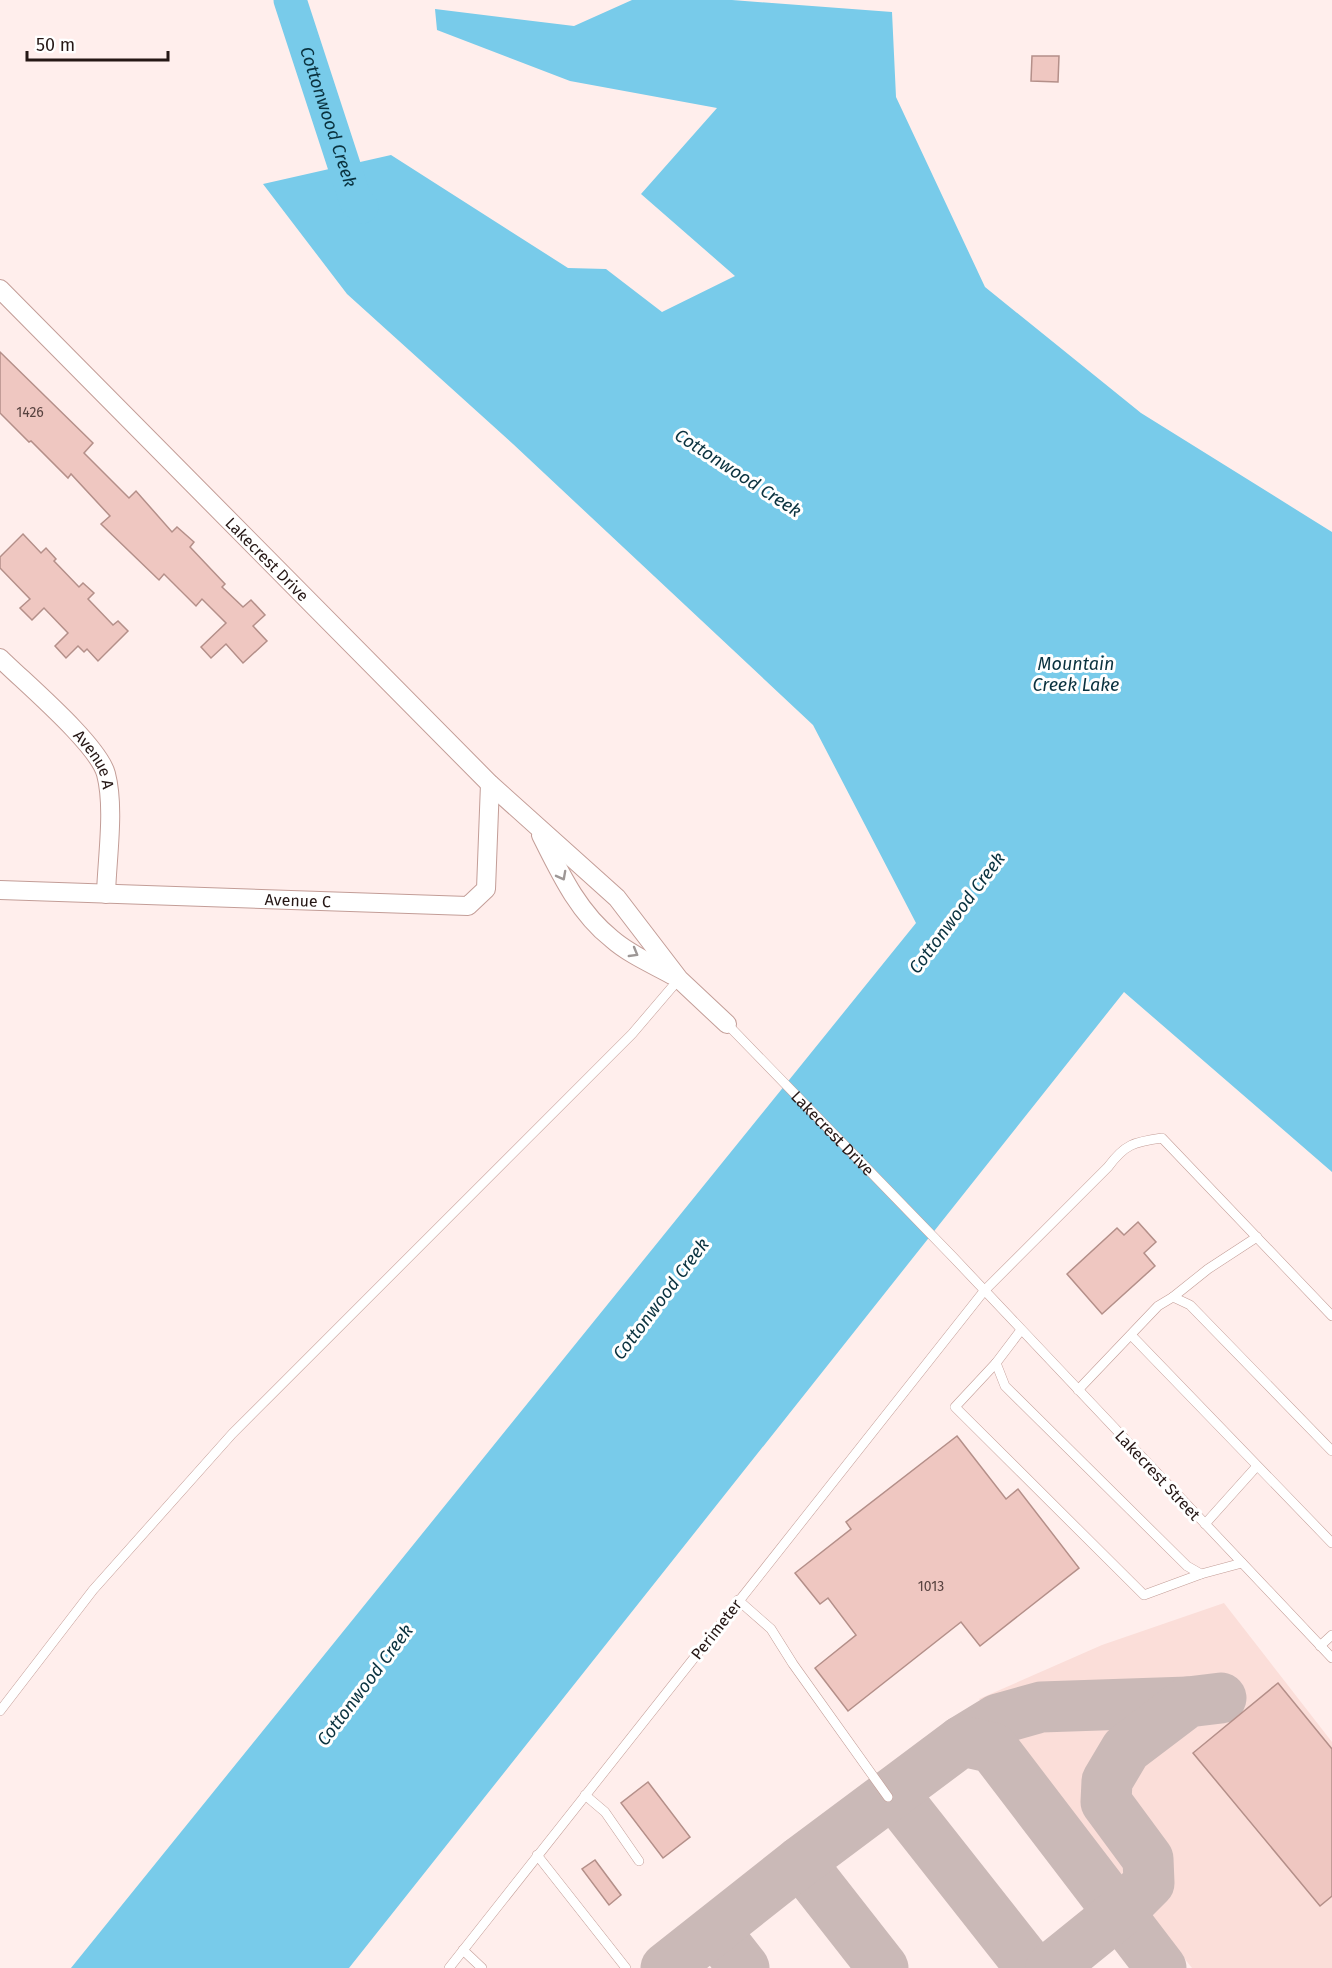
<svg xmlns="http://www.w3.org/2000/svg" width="1332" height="1968" viewBox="0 0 1332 1968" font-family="'Fira Sans',sans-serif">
	<rect width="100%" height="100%" fill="#ffeeec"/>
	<!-- built -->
	<path fill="#fbded9" d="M1224,1603l108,139v226h-140l-213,-269 123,-54z"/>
	<!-- water -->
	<path fill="#78cbea" d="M632,0h100l160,12 4,85 89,190 156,126 191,119v640l-208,-180 -775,976h-278l845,-1045 -103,-198 -300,-281 -166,-150 -84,-110 128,-29 177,113 38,1 56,43 73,-36 -94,-82 76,-86 -147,-27 -133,-51 -2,-21 139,17z"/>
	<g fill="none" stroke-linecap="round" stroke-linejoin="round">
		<!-- river -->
		<path stroke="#78cbea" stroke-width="33" id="s1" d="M290,0l66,202 6,5"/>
		<!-- taxiway -->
		<g stroke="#cab9b7" stroke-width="51">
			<path d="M962,1741l36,-22 43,-12 147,-5"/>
			<path d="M893,1793l138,175"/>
			<path d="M800,1862l83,106"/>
			<path d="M715,1931l29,37"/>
			<path d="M666,1968l134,-106 162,-121 31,7 168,220"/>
			<path d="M1051,1968l68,-55 30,-30 -1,-24 -42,-57 1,-21 19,-32 62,-47 33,-4"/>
		</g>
	</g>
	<!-- building -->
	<g fill="#efc7c1" stroke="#b48f89" stroke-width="1.5">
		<path d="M1032,56h27l-1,26 -27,-1z"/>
		<path d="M0,352l93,91 -9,10 45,45 7,-7 36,41 5,-5 17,15 -4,5 35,37 -3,3 21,20 8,-7 14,15 -12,11 14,15 -24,22 -17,-19 -15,14 -10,-11 25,-24 -24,-24 -6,7 -32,-32 -5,6 -58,-56 9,-8 -39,-42 -3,4 -37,-37 -2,1 -29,-29z"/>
		<path d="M23,534l18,19 5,-5 10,11 -2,2 25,26 4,-4 11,10 -6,6 25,26 5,-4 10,10 -30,30 -11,-12 -3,3 -6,-6 -12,12 -11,-12 13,-13 -24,-25 -12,12 -12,-12 10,-9 -30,-31v-11z"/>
		<path d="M1138,1222l18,20 -12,11 11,13 -53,48 -35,-40 50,-46 7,7z"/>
		<path d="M957,1436l49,63 12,-10 61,79 -99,78 -19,-24 -113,89 -33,-43 41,-33 -28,-37 -8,6 -25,-31 56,-44 -5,-7z"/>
		<path d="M1278,1683l54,66v147l-12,10 -127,-153z"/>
		<path d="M648,1782l42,55 -27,21 -42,-55z"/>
		<path d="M595,1860l26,35 -12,10 -27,-36z"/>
	</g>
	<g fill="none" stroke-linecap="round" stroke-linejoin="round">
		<defs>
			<g id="service">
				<path id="s2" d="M727,1024l226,233 379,401"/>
				<path d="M1173,1297l35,-28 49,-32"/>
				<path d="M1021,1330l-25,33 9,23 182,180 14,8 41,-11"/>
				<path d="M1131,1335l201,208"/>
				<path d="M996,1363l-41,44 189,188 57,-21"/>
				<path d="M1078,1390l80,-84 15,-9 17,8 142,146"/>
				<path d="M1205,1524l52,-58"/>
				<path d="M738,1600l33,29 22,35 95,133"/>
				<path d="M1320,1646l12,-11"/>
				<path d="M0,1711l93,-121 139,-156 400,-400 47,-55"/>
				<path d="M585,1795l20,17 34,49"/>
				<path d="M537,1855l89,113"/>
				<path d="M463,1950l19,18"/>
				<path d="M449,1968l535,-677 124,-124c17,-23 26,-25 54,-29l170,178"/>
			</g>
			<g id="minor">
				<path id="s3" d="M0,289l490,495 127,114 62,81 48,45"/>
				<path id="s4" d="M0,658c24,24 98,86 106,116 9,34 1,84 0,120"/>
				<path d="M541,835c19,38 37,77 71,104 17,15 40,25 60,36"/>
				<path id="s5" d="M0,890l468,16 18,-17 4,-105"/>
			</g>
		</defs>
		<!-- service casing -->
		<use href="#service" stroke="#c39d97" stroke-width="10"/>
		<!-- minor casing -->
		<use href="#minor" stroke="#c39d97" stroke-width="20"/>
		<!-- service -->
		<use href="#service" stroke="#fff" stroke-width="9"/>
		<!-- minor -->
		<use href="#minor" stroke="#fff" stroke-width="18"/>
	</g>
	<!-- one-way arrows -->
	<defs><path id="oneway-chevron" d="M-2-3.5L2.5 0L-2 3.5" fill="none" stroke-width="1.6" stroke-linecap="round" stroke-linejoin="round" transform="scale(1.5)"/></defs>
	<g stroke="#9d9796">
		<use href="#oneway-chevron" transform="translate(562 876) rotate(62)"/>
		<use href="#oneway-chevron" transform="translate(634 953) rotate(30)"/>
	</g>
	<g text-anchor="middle" stroke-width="6" stroke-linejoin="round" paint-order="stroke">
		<!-- number labels -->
		<g font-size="14" fill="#584340">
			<text x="30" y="417">1426</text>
			<text x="931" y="1591">1013</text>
		</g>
		<!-- street labels -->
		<g font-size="16" fill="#251715" stroke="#fff">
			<text dy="6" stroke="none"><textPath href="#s3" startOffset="380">Lakecrest Drive</textPath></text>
			<text dy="6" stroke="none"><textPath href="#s4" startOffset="140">Avenue A</textPath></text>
			<text dy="6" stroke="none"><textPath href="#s5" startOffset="298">Avenue C</textPath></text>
			<text dy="6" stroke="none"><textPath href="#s2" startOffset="152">Lakecrest Drive</textPath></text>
			<text transform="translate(1158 1475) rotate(47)" y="6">Lakecrest Street</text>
			<text transform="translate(716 1629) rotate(-52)" y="6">Perimeter</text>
		</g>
		<!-- water labels -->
		<g font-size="18" font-style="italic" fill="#0a323f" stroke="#fff">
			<text dy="6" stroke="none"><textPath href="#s1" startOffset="123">Cottonwood Creek</textPath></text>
			<text transform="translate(738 473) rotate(33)" y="6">Cottonwood Creek</text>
			<text x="1076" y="670">Mountain<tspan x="1076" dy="21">Creek Lake</tspan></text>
			<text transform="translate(957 913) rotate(-53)" y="6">Cottonwood Creek</text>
			<text transform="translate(661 1299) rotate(-53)" y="6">Cottonwood Creek</text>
			<text transform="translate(365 1685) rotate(-53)" y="6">Cottonwood Creek</text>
		</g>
	</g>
	<!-- scale -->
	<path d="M27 51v9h141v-9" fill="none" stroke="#251715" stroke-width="3"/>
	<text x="36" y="51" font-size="18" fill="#251715" stroke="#ffffff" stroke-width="4.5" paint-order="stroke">50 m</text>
</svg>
